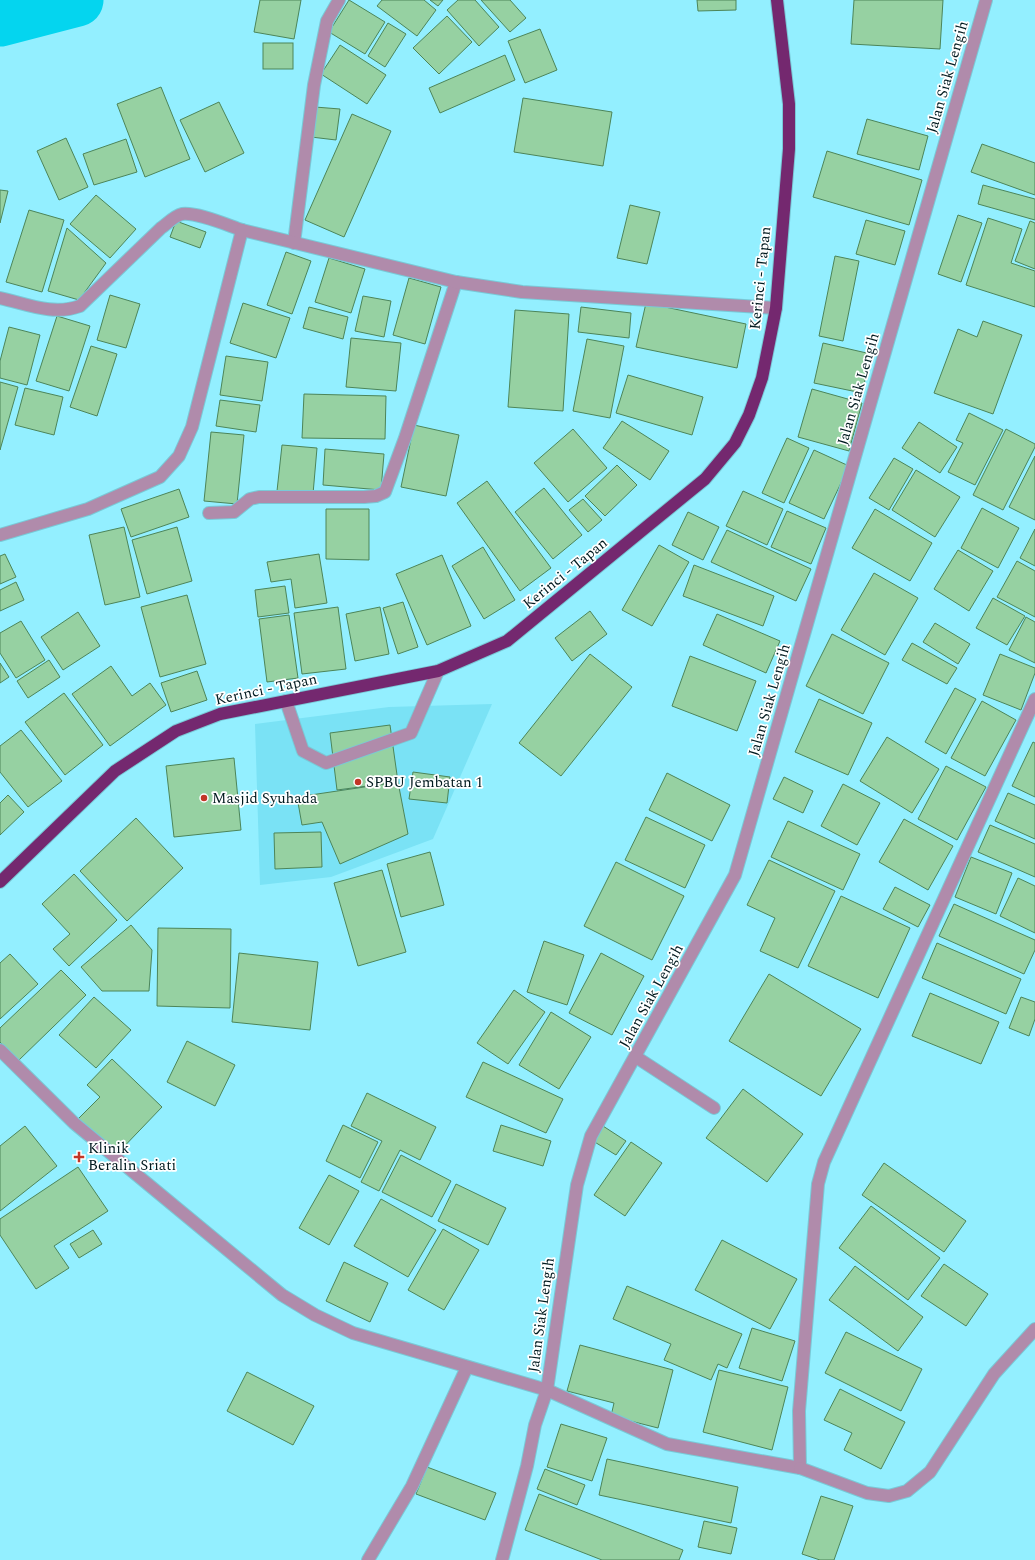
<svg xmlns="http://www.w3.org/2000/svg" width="1035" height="1560" viewBox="0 0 1035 1560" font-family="Spectral,serif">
	<rect width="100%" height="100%" fill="#93efff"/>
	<!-- built -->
	<path fill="#7ae2f5" d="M492,704l-59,135 -102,38 -71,8 -5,-161 134,-17z"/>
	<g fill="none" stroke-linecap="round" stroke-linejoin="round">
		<!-- river -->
		<path stroke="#04d5ef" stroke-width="53" d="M0,20l77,-20"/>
	</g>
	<!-- building -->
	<g fill="#96d1a2" stroke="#4c8559">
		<path d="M260,0h41l-7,39 -40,-7z"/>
		<path d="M349,0l36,22 -20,32 -36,-22z"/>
		<path d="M382,0h42l12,10 -19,26 -40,-30z"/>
		<path d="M430,0h13l-5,6z"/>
		<path d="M458,0h17l24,27 -20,19 -32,-36z"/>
		<path d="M481,0h29l16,18 -16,14z"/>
		<path d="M697,0h39v10l-38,1z"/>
		<path d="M854,0h89l-3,49 -89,-5z"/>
		<path d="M447,16l25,26 -33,32 -26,-26z"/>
		<path d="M388,23l18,11 -21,33 -17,-11z"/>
		<path d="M540,29l17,41 -32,13 -17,-42z"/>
		<rect x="263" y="43" width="30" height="26"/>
		<path d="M340,45l46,30 -19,29 -46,-30z"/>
		<path d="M505,55l10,25 -75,33 -11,-25z"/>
		<path d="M161,87l29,72 -45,18 -28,-73z"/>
		<path d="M523,98l89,14 -9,54 -89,-14z"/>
		<path d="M219,102l25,51 -39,19 -25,-52z"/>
		<path d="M315,107l25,2 -4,31 -25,-3z"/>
		<path d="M352,114l39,17 -47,106 -39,-17z"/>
		<path d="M867,119l61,17 -9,34 -62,-16z"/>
		<path d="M66,138l22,49 -29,13 -22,-49z"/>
		<path d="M126,139l11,33 -43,13 -11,-31z"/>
		<path d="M982,144l53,19v32l-64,-23z"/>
		<path d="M827,151l95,29 -13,45 -96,-28z"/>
		<path d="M983,185l52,14v21l-57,-16z"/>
		<path d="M0,190l8,1 -8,32z"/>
		<path d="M96,195l40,34 -26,29 -40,-34z"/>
		<path d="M630,205l30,7 -13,52 -30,-6z"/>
		<path d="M29,210l35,10 -22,72 -36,-10z"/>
		<path d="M958,215l24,8 -21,59 -23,-8z"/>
		<path d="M988,218l34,11 -11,34 24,8v36l-69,-22z"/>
		<path d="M866,220l39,11 -10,34 -39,-11z"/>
		<path d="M176,221l30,11 -6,16 -30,-11z"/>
		<path d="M1030,221l5,2v46l-20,-8z"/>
		<path d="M67,228l39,35 -27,37 -31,-9z"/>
		<path d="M286,252l25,9 -19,53 -25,-9z"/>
		<path d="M835,256l24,5 -16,80 -24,-5z"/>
		<path d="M329,258l36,11 -14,44 -36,-11z"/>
		<path d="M409,278l32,9 -16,57 -32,-9z"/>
		<path d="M110,295l30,9 -14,44 -29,-8z"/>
		<path d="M363,296l28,5 -7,36 -29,-6z"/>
		<path d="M243,303l47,15 -14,40 -46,-15z"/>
		<path d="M646,303l100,21 -9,44 -101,-21z"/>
		<path d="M309,307l39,10 -5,22 -40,-11z"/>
		<path d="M581,307l50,6 -2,25 -51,-6z"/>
		<path d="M515,310l54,4 -6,97 -55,-4z"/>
		<path d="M57,316l33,10 -21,65 -33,-10z"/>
		<path d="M983,321l39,14 -29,79 -59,-21 24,-64 19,8z"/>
		<path d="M9,327l31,8 -13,50 -27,-7v-17z"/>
		<path d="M351,338l50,5 -5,48 -50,-4z"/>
		<path d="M587,339l37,7 -14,72 -37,-7z"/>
		<path d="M823,343l48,11 -9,39 -48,-10z"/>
		<path d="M91,346l26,8 -20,62 -27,-9z"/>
		<path d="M226,356l42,6 -6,39 -42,-6z"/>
		<path d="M628,375l75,22 -11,38 -76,-22z"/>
		<path d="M0,382l18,5 -18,63z"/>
		<path d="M25,388l38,9 -9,38 -39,-10z"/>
		<path d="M812,389l50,14 -13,48 -51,-14z"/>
		<path d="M304,394l82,2 -1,43 -83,-1z"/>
		<path d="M220,400l40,5 -4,27 -40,-6z"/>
		<path d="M969,413l34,17 -28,55 -27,-13 15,-29 -7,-3z"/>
		<path d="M622,421l47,30 -19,29 -47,-32z"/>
		<path d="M919,422l38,25 -17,26 -38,-25z"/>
		<path d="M414,425l45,10 -13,61 -45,-9z"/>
		<path d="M573,429l34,39 -39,34 -34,-39z"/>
		<path d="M1006,429l29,15v3l-32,63 -30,-15z"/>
		<path d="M211,432l33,3 -7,69 -33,-3z"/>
		<path d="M787,438l22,10 -25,55 -22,-10z"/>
		<path d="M282,445l35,3 -4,46 -36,-3z"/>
		<path d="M325,449l59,5 -3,36 -58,-5z"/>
		<path d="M814,450l35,16 -25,53 -35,-16z"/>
		<path d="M1035,456v64l-26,-13z"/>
		<path d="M894,458l19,11 -24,41 -20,-12z"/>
		<path d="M617,465l20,20 -32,31 -20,-20z"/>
		<path d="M916,470l44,27 -25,40 -43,-27z"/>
		<path d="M487,481l64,87 -31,23 -63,-88z"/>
		<path d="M544,488l38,47 -29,24 -38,-47z"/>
		<path d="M179,489l10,28 -58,20 -10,-28z"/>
		<path d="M743,491l40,18 -16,36 -41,-19z"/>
		<path d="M583,499l19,21 -14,12 -19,-22z"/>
		<path d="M982,508l37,20 -21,40 -37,-20z"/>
		<path d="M326,509h43v51l-43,-1z"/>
		<path d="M875,509l57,34 -22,38 -58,-33z"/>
		<path d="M787,511l39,17 -15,36 -40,-17z"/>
		<path d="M688,512l31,15 -16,33 -31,-15z"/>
		<path d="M124,527l16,70 -35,8 -16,-70z"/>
		<path d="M177,527l15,54 -45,13 -15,-54z"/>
		<path d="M1035,529v37l-15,-8z"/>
		<path d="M727,530l84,39 -15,32 -85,-39z"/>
		<path d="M659,545l30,17 -37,64 -30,-16z"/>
		<path d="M483,547l32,53 -31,19 -32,-53z"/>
		<path d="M958,550l35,21 -24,40 -35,-22z"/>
		<path d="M5,554l11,23 -16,7v-28z"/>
		<path d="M319,554l8,49 -32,5 -4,-29 -20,3 -4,-20z"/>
		<path d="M442,555l29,71 -44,19 -31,-71z"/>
		<path d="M1017,561l18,10v46l-38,-20z"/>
		<path d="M694,565l80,31 -11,30 -80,-30z"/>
		<path d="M874,573l44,25 -33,57 -44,-25z"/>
		<path d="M16,582l8,18 -24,11v-21z"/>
		<path d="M285,586l4,27 -31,4 -3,-27z"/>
		<path d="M187,595l19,69 -46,13 -19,-70z"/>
		<path d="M993,598l32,18 -18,29 -31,-17z"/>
		<path d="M403,602l15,45 -20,7 -15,-46z"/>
		<path d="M338,607l8,62 -44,5 -8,-61z"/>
		<path d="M380,607l9,47 -34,7 -9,-47z"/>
		<path d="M590,611l17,23 -35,27 -17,-23z"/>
		<path d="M78,612l22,34 -37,24 -22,-33z"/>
		<path d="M717,614l63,27 -14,32 -63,-28z"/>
		<path d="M289,615l9,63 -31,4 -8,-63z"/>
		<path d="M1026,617l9,5v41l-26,-13z"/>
		<path d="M21,621l24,39 -29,18 -16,-25v-20z"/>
		<path d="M935,623l35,21 -12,20 -35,-22z"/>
		<path d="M832,634l57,29 -26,51 -57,-28z"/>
		<path d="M912,643l45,25 -10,16 -45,-24z"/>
		<path d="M590,654l42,33 -71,89 -42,-33z"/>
		<path d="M1000,654l35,14v5l-14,37 -38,-15z"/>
		<path d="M690,656l66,25 -19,50 -65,-25z"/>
		<path d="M49,660l11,17 -32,21 -11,-17z"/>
		<path d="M0,663l9,14 -9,6z"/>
		<path d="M111,666l21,30 18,-13 16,22 -56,41 -38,-52z"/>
		<path d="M197,671l10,29 -36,12 -10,-29z"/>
		<path d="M955,688l21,11 -30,55 -21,-12z"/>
		<path d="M64,693l39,52 -38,30 -40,-53z"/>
		<path d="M819,699l53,24 -24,52 -53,-23z"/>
		<path d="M982,701l34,19 -31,56 -34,-18z"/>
		<path d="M390,725l8,57 -61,8 -7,-57z"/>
		<path d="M21,730l41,51 -34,26 -28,-35v-26z"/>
		<path d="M887,737l52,32 -27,44 -52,-32z"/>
		<path d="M1033,742l2,1v54l-23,-11z"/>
		<path d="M234,758l7,72 -67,7 -8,-71z"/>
		<path d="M946,766l40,21 -29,53 -39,-21z"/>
		<path d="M413,772l37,5 -3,26 -38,-4z"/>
		<path d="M667,773l63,32 -18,36 -63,-31z"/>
		<path d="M784,777l29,14 -10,22 -30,-14z"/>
		<path d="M398,782l10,52 -68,30 -18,-42 -20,3 -5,-28z"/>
		<path d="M843,784l37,19 -23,42 -36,-19z"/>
		<path d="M1008,793l27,12v34l-40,-18z"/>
		<path d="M8,795l16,17 -24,23v-32z"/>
		<path d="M646,817l59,28 -20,43 -60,-28z"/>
		<path d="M136,818l47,50 -56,53 -47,-50z"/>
		<path d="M904,819l49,27 -25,44 -49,-28z"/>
		<path d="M788,821l72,33 -17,36 -72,-33z"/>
		<path d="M990,825l45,19v33l-57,-25z"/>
		<path d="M321,832l1,35 -47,2 -1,-36z"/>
		<path d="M430,852l14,53 -43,12 -14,-53z"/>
		<path d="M971,857l41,16 -16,41 -41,-17z"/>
		<path d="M769,860l66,31 -37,77 -38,-17 15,-33 -28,-13z"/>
		<path d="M616,862l68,34 -32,64 -68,-34z"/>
		<path d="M382,870l24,82 -48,14 -24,-83z"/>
		<path d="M74,874l43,46 -48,46 -16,-17 17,-15 -28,-30z"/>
		<path d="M1018,878l17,8v47l-35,-17z"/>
		<path d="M895,887l35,18 -12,22 -35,-18z"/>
		<path d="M841,896l69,32 -32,70 -70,-32z"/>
		<path d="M954,904l81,36v10l-11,24 -85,-38z"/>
		<path d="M131,925l21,25 -3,41h-47l-21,-24z"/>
		<path d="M158,928l73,1 -1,79 -73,-2z"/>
		<path d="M544,941l40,14 -17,50 -40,-13z"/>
		<path d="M937,943l84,36 -15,35 -84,-36z"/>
		<path d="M239,953l79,9 -8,68 -78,-8z"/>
		<path d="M601,953l43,23 -32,59 -43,-22z"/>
		<path d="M10,954l28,30 -38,35v-56z"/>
		<path d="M61,970l25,25 -68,66 -18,-19v-14z"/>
		<path d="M769,974l92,55 -40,67 -92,-55z"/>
		<path d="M514,990l31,22 -37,52 -31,-21z"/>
		<path d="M930,993l69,29 -18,42 -69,-28z"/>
		<path d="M94,997l37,33 -35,38 -37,-33z"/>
		<path d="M1021,997l14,5v17l-6,17 -20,-8z"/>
		<path d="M551,1012l40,25 -32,52 -40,-24z"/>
		<path d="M187,1041l48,24 -20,41 -48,-24z"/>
		<path d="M112,1059l50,48 -47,49 -38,-36 23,-23 -13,-12z"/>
		<path d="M483,1062l80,37 -17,34 -80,-36z"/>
		<path d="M743,1089l60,45 -36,48 -61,-44z"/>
		<path d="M367,1093l69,34 -16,33 -20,-10 -21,41 -18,-9 21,-41 -31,-15z"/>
		<path d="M343,1125l35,17 -18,36 -34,-17z"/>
		<path d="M501,1125l50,16 -8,25 -50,-15z"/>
		<path d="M25,1126l32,40 -57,45v-65z"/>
		<path d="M603,1126l23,15 -10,14 -23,-14z"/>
		<path d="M631,1142l31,21 -37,53 -31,-21z"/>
		<path d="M401,1155l50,26 -19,36 -50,-25z"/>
		<path d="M884,1163l82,58 -22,31 -82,-57z"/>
		<path d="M78,1167l30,44 -54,35 15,22 -33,21 -36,-54v-16z"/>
		<path d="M329,1175l30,16 -30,54 -30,-17z"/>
		<path d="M456,1184l50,24 -18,37 -50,-24z"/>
		<path d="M381,1199l55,31 -28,47 -54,-31z"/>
		<path d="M871,1206l69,52 -32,42 -69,-52z"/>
		<path d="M443,1229l36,21 -35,60 -36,-20z"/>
		<path d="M93,1230l9,14 -23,14 -9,-14z"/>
		<path d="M722,1240l75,39 -27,50 -75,-39z"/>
		<path d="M344,1262l44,21 -18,39 -44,-21z"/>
		<path d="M944,1264l44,30 -22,32 -45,-30z"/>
		<path d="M855,1266l68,51 -25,34 -69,-51z"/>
		<path d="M627,1286l115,48 -15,34 -9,-4 -7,16 -47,-20 7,-16 -58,-25z"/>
		<path d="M752,1328l43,13 -13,40 -43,-13z"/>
		<path d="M846,1332l76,37 -21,42 -76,-38z"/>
		<path d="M580,1345l93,25 -15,58 -47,-12 3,-13 -47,-12z"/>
		<path d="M719,1370l69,17 -16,63 -69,-18z"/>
		<path d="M247,1372l67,34 -21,39 -66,-34z"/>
		<path d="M840,1389l65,33 -24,47 -37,-19 8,-17 -28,-13z"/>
		<path d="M561,1424l46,14 -15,43 -45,-14z"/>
		<path d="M607,1459l131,28 -7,36 -132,-28z"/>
		<path d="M427,1467l69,26 -11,27 -69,-26z"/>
		<path d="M545,1469l40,16 -8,20 -40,-16z"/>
		<path d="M539,1494l144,56 -4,10h-77l-77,-30z"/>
		<path d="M821,1496l32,10 -19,54h-14l-18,-6z"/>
		<path d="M704,1521l33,7 -6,26 -33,-7z"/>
	</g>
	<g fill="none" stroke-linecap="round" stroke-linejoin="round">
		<defs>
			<g id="minor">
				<path d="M294,243l20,-158 13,-64 12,-21"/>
				<path d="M0,298c27,6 53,18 80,8l81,-78c6,-4 13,-12 21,-14 15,-2 45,11 60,16"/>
				<path d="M209,513l25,-1 16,-13 9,-2h105l12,-1 9,-4 20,-54 51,-156"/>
				<path d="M0,535l88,-26 72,-32 19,-21 13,-29 50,-197 214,52 66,10 254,16"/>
				<path d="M286,701l17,50 23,12 85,-30 27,-62"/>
				<path d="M0,1050l74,73 208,172 33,20 38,18 194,57 120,54 133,24 -1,-57 19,-227 6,-22 211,-463"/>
				<path d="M636,1057l78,51"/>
				<path d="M800,1468l67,25 22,3 18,-5 23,-19 64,-98 41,-45"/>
				<path d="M368,1560l44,-74 55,-119"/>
				<path d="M502,1560l25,-94 8,-41 12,-35 30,-205 14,-49 144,-261 251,-875"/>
			</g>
			<path id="highway" d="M0,882l115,-111 61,-40 44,-17 218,-43 69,-30 198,-162 30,-36 14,-28 13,-37 14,-70 13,-159v-45l-12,-104"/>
		</defs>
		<!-- minor casing -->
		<use href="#minor" stroke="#79c9d7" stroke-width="14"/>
		<!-- highway casing -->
		<use href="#highway" stroke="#79c9d7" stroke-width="14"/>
		<!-- minor -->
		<use href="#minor" stroke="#b08bab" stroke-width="12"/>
		<!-- highway -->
		<use href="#highway" stroke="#74286f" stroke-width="12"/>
	</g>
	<!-- markers -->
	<g fill="#c23626" stroke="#fff" stroke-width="1.5">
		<circle cx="358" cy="782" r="4"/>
		<circle cx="204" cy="798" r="4"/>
		<path d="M77 1151h4v4h4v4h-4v4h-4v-4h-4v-4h4z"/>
	</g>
	<g text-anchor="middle" stroke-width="3.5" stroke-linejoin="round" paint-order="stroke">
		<!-- street labels -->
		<g font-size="15" fill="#001a1f" stroke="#fff">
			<text transform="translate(947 77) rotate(-74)" y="5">Jalan Siak Lengih</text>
			<text transform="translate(760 278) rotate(-84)" y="5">Kerinci - Tapan</text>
			<text transform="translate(858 389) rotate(-74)" y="5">Jalan Siak Lengih</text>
			<text transform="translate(565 573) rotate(-39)" y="5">Kerinci - Tapan</text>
			<text transform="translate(266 689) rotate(-12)" y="5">Kerinci - Tapan</text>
			<text transform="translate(769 700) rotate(-74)" y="5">Jalan Siak Lengih</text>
			<text transform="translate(651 996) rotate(-61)" y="5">Jalan Siak Lengih</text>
			<text transform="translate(541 1315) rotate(-82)" y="5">Jalan Siak Lengih</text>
		</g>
		<!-- poi labels -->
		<g font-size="15" fill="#001a1f" stroke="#fff" text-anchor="start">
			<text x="366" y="787">SPBU Jembatan 1</text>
			<text x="212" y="803">Masjid Syuhada</text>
			<text x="88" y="1153">Klinik<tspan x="88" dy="17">Beralin Sriati</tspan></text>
		</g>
	</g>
</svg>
